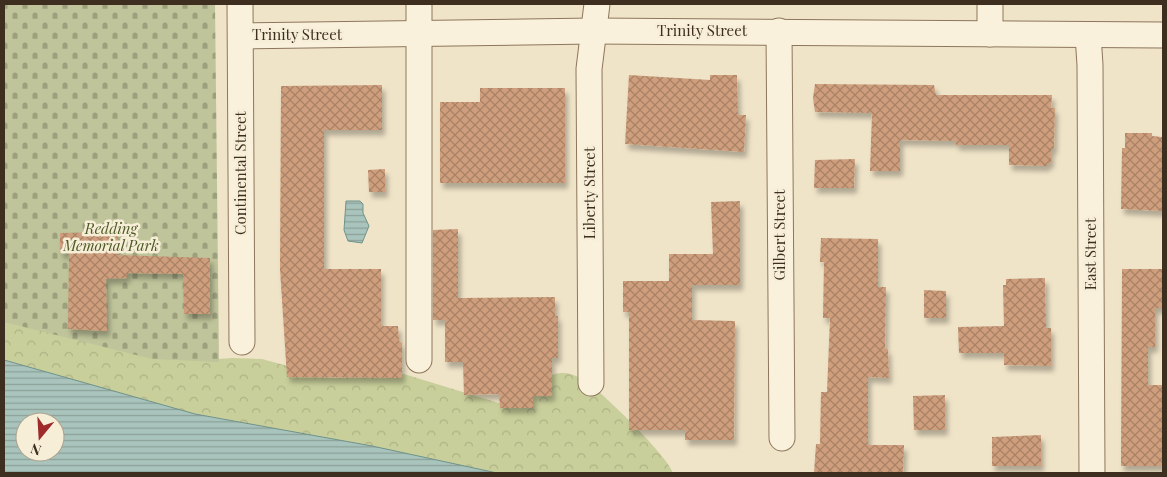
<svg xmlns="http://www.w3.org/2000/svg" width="1167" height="477" viewBox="0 0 1167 477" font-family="'Playfair Display',serif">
	<defs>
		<pattern id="forest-crowns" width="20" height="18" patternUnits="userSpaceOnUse" patternTransform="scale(1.25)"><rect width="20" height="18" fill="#c9cf9b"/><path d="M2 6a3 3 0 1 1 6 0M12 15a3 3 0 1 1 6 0" fill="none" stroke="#aeb285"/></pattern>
		<pattern id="cemetery-stones" width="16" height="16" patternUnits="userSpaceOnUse" patternTransform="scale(1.25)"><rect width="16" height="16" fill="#bfc49a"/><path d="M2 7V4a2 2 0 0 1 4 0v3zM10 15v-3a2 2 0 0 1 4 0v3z" fill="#9ca07d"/></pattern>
		<pattern id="water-rules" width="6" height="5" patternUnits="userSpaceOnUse" patternTransform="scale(1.25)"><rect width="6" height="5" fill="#a9c4bc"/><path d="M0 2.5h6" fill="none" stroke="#8ba098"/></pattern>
		<pattern id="building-cross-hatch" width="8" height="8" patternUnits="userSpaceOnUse" patternTransform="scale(1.25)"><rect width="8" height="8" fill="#cf9f7d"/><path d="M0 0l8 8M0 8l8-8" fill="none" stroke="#a98266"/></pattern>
		<filter id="shadow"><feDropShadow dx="3" dy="5.5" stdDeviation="2.5" flood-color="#0004"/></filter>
	</defs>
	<rect width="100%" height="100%" fill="#f0e4c8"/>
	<!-- forest -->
	<path fill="url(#forest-crowns)" d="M4,288l200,72 28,-2 30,1 70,19 72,-4 98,30c15,-9 42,-31 60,-31 8,-1 22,6 28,11 17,14 77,71 83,89h-218l-451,-73z"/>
	<!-- cemetery -->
	<path fill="url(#cemetery-stones)" d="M4,4h211l4,358 -67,-3 -148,-37z"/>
	<!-- water -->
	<g fill="url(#water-rules)" stroke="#6f938a" fill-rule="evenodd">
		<path d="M346,201h14l3,3v9l6,13 -7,17 -14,-2 -4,-11z"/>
		<path d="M4,360l191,54 177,32 125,27h-493zM25,422h30v30h-30z"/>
	</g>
	<!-- building -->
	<g fill="url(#building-cross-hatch)" filter="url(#shadow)">
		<path d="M629,75l81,5v-5h27l1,40h8l-2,37 -119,-8z"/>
		<path d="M815,84l119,1 2,10h116l-1,13h4l-1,41h-3v14h-4v3l-38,-1v-20h-53v-4l-56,-1v31h-30l2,-58 -57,-1 -2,-14z"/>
		<path d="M382,85v45h-58v139h57v57h17l1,15 3,2v35l-115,-1 -7,-108 1,-183z"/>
		<path d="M480,88h85v95h-125v-81h40z"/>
		<path d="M1125,133h27v3l10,1 1,74 -42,-2 1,-61h3z"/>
		<path d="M855,159l-1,29h-40l1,-28z"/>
		<path d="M385,169v23h-16l-1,-22z"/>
		<path d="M740,201v84h-48v35l43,1 -1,119h-49v-10h-56v-118h-6v-31h46v-27h44l-2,-52z"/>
		<path d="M458,229v69l97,-1v19h3v42h-6v38h-19v12h-33l-1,-14 -35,1 -1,-33h-18v-42h-12v-90z"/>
		<path d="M118,232l-1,23 93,3v56h-26l-1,-40 -56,-1v5l-21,1 1,52 -39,-2 1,-76h-9v-20z"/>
		<path d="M821,238l57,1v48h8l-1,62h3l1,29 -21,-1v68h36l-1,28h-89l2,-29h4l1,-52h6l3,-74h-7l1,-56h-4z"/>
		<path d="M1122,269h41v39h-8v39h-7v38h15v81h-42z"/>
		<path d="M1045,278l1,50h5v38l-47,-1v-12h-45l-1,-26 46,-1 -1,-41h3v-6z"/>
		<path d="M924,290l22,1v27h-22z"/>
		<path d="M945,395v35h-31l-1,-34z"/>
		<path d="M1041,435v31h-49v-29z"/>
	</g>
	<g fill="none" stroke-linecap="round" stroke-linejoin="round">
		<defs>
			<g id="minor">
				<path d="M240,4l2,338"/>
				<path d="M990,4v30"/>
				<path d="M779,31l3,407"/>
				<path d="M1088,35l2,30 2,408"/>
				<path d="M241,36l353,-5 569,4"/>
				<path d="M419,360v-356"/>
				<path d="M591,383l-2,-314 8,-65"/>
			</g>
		</defs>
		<!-- minor casing -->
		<use href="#minor" stroke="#8d765c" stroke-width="27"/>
		<!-- minor -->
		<use href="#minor" stroke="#faf1dc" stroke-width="25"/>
	</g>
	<g text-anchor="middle" stroke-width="5" stroke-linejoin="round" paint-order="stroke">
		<!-- street labels -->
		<g font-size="15" fill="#3d2e20" stroke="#f7eed8">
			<text x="702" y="36">Trinity Street</text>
			<text x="297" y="40">Trinity Street</text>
			<text transform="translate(241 173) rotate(-90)" y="5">Continental Street</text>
			<text transform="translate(590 193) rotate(-90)" y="5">Liberty Street</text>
			<text transform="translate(780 235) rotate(-90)" y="5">Gilbert Street</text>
			<text transform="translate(1091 254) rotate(-90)" y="5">East Street</text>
		</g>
		<!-- park labels -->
		<g font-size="15" font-style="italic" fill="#4d5a26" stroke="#f7eed8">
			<text x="111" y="234">Redding<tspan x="111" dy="17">Memorial Park</tspan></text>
		</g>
	</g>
	<!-- border -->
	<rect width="1167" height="477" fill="none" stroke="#3d2e20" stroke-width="10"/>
	<!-- north arrow -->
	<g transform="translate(40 437) rotate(198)"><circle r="24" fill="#f7eed8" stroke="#ada18e"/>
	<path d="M0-4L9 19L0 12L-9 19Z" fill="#9e2a2b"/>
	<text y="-8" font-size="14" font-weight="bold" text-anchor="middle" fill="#3d2e20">N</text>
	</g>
</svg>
